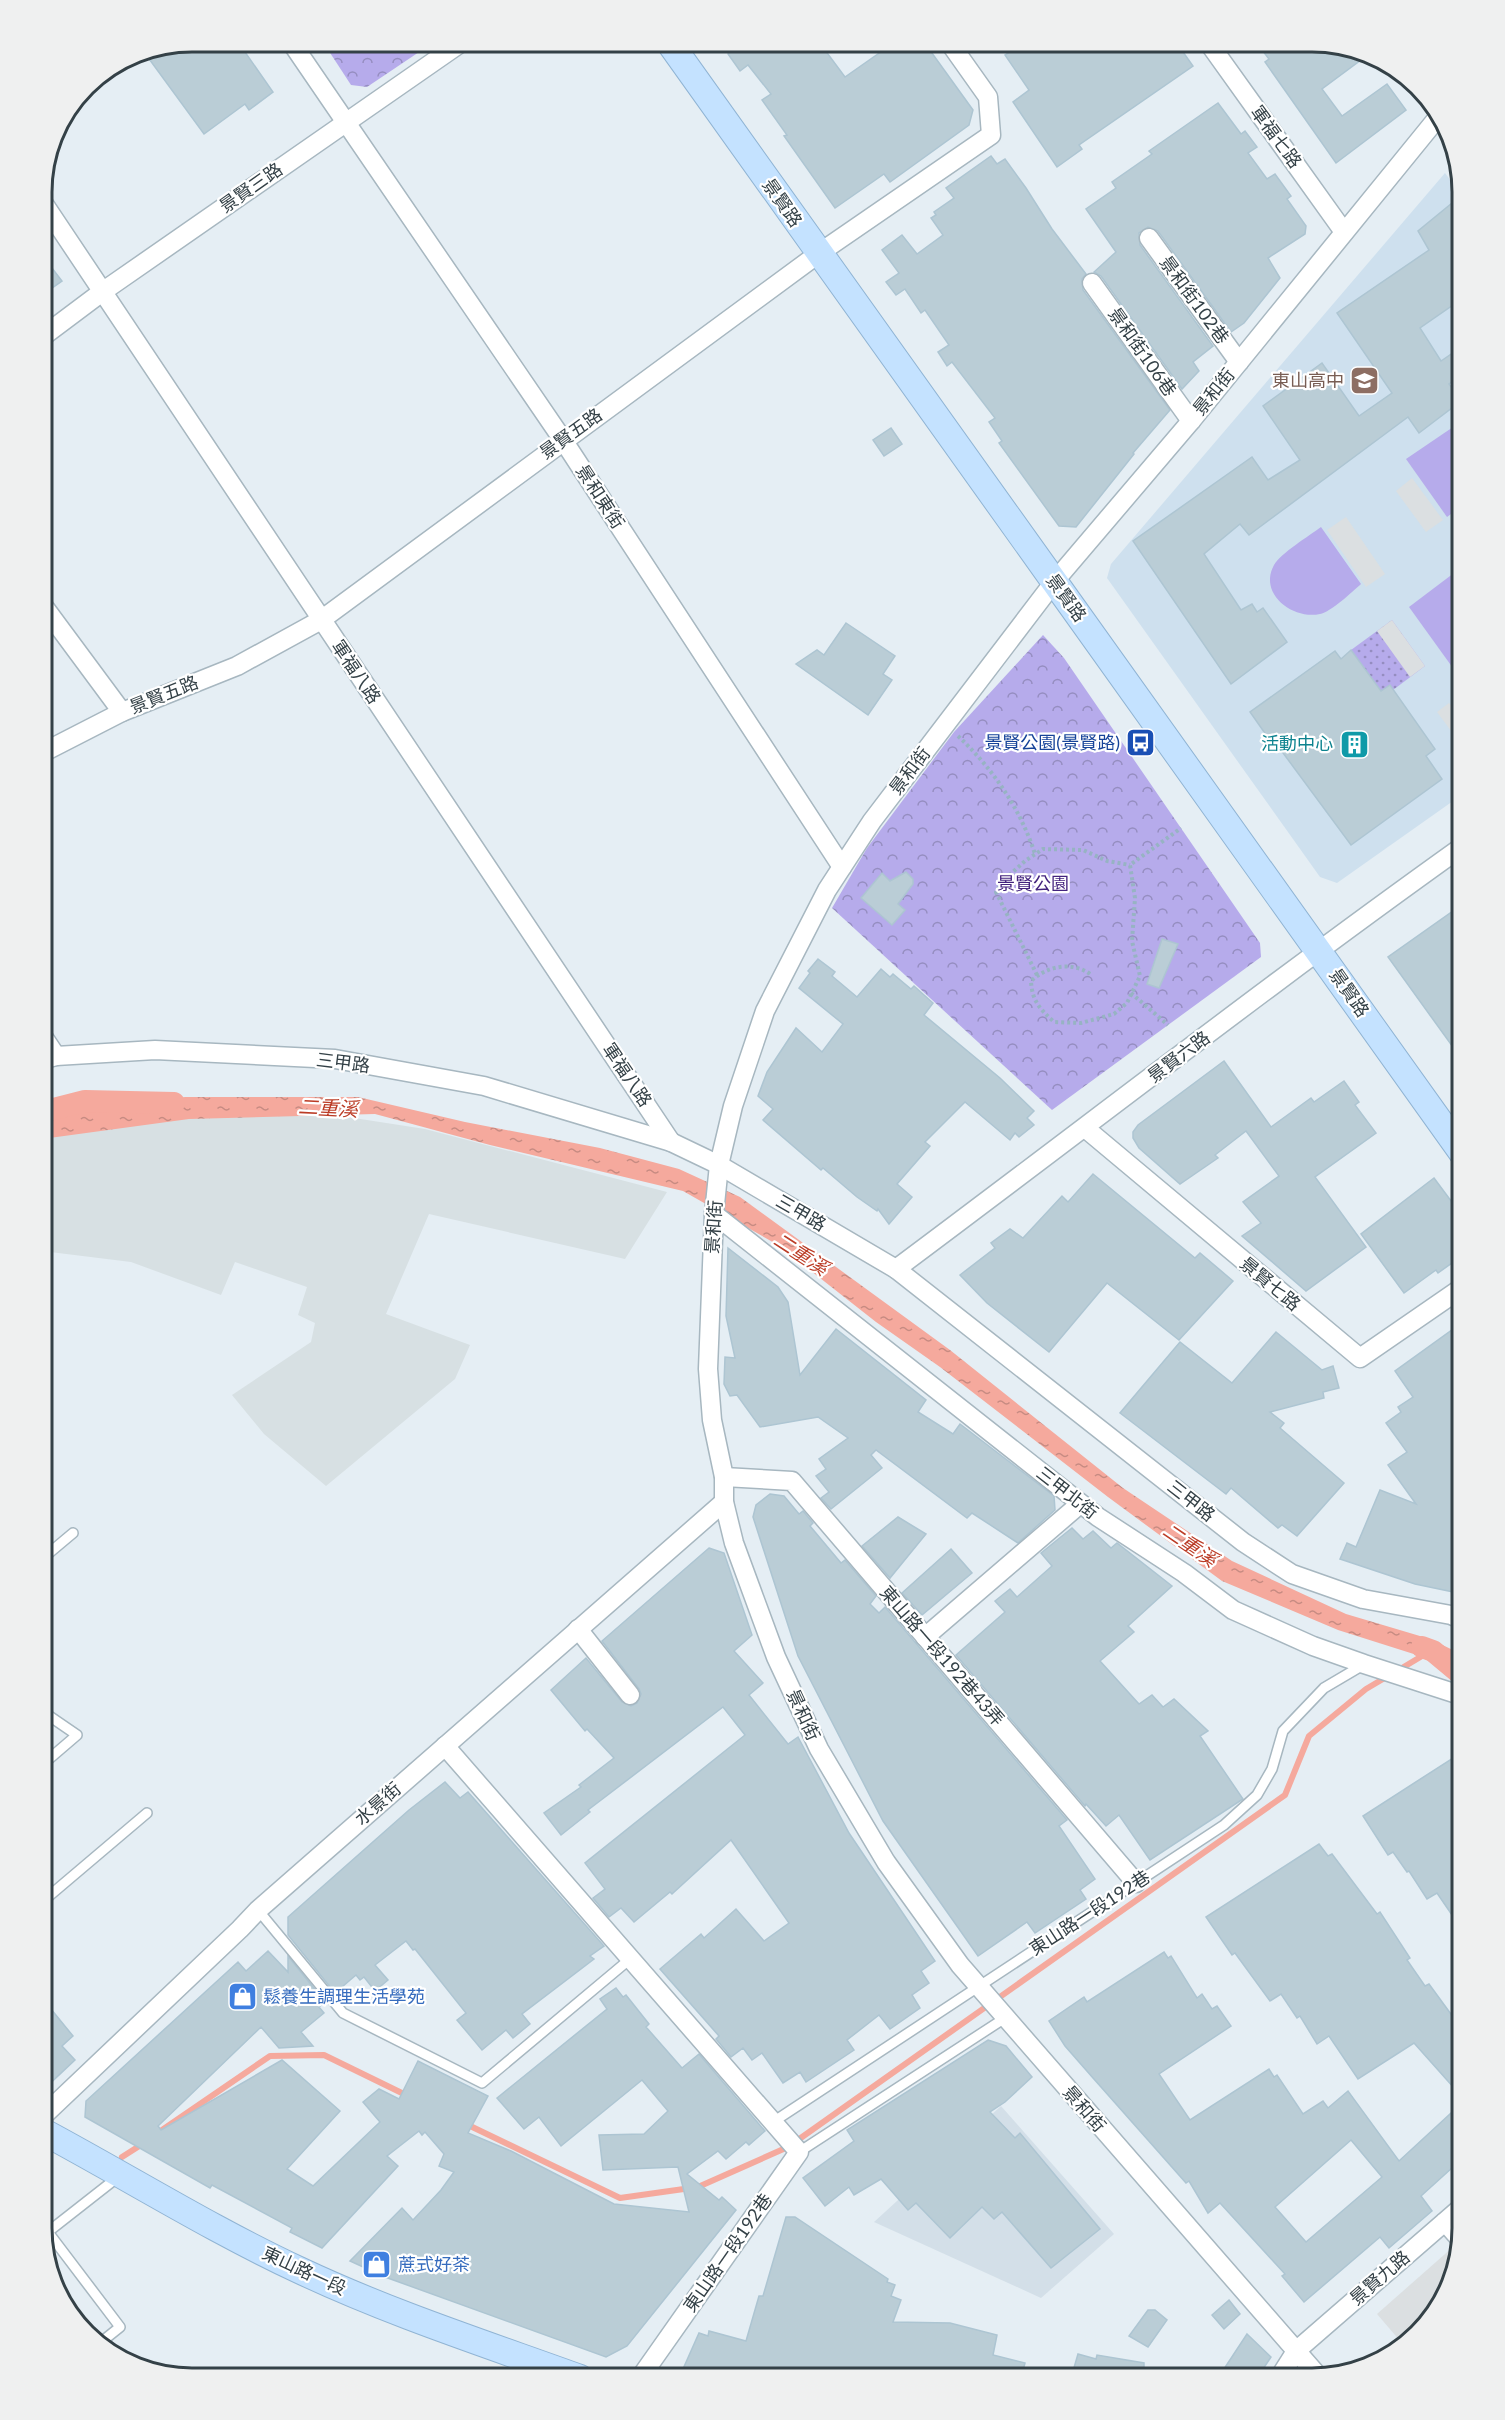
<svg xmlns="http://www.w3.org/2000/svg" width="1505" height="2420" viewBox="0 0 1505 2420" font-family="Lato,'Noto Sans TC',sans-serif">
	<defs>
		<pattern id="grass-dots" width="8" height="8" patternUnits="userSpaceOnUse" patternTransform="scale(1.5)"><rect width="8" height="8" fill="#b6abeb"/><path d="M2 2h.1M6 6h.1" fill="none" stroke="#958dc0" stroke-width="1.8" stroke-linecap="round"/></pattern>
		<pattern id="park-crowns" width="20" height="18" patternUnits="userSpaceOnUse" patternTransform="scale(1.5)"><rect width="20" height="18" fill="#b6abeb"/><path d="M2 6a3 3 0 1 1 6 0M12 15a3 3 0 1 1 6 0" fill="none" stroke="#958dc0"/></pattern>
		<pattern id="water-ripples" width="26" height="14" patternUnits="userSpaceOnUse" patternTransform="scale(1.5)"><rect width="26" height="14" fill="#f5a99d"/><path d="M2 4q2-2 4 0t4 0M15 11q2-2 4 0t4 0" fill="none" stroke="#c78b82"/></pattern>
	</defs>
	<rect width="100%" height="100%" fill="#e5eef4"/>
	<!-- residential -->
	<path fill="#d3dfe8" d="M1001,2106l113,128 -73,64 -167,-76z"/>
	<!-- industrial -->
	<path fill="#d7e0e3" d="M250,1102l175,27 242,63 -42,67 -196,-45 -43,100 84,31 -15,34 -129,107 -62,-52 -32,-39 79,-53 4,-19 -17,-8 9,-28 -72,-25 -14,33 -90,-33 -89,-11v-126z"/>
	<!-- education -->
	<path fill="#cee0ee" d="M1445,173l18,24v597l-126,89 -17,-6 -213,-299 4,-14z"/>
	<!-- grass -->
	<path fill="url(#grass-dots)" d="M1392,620l33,46 -32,24 -12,1 -30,-41z"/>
	<!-- park -->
	<g fill="url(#park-crowns)">
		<path d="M323,42h111l-67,45 -16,-2z"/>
		<path d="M1043,635l21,23 196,285 1,14 -209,153 -220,-202 35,-60 87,-116z"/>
	</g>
	<!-- garden -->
	<g fill="#b6abeb">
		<path d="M1459,423l4,6v76l-16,12 -41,-58z"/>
		<path d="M1321,527l40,57c-9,8 -30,28 -41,30 -27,6 -62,-20 -46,-49 7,-12 35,-29 47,-38z"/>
		<path d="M1454,573l9,13v96l-54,-75z"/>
	</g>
	<!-- parking -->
	<g fill="#dbdfe1">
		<path d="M1412,478l31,42 -17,12 -30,-41z"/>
		<path d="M1346,517l39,57 -19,13 -39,-57z"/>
		<path d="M1392,620l33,46 -15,11 -33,-46z"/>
		<path d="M1449,703l14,19v25l-26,-35z"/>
		<path d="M1453,2247l4,4 -14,52 -42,39 -24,-28z"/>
	</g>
	<!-- water -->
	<path fill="url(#water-ripples)" d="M185,1097h173l107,25 135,26 79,21 61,28 210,153 173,138 109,73 114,53 84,25 27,13 -17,16 -20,-12 -82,-26 -116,-49 -114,-84 -168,-130 -64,-45 -98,-77 -95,-54 -193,-46 -115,-31 -186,5 -147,20v-22z"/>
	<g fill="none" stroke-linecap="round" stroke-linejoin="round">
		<!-- stream -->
		<g stroke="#f5a99d" stroke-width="6">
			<path d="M1397,1671l30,-18"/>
			<path d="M466,2124l154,74 78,-11 90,-40 497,-352 24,-59 57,-47 22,-13"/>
			<path d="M162,2130l108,-74 54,-1 84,41"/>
			<path d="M122,2157l22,-14"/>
		</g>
		<!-- canal -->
		<g stroke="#f5a99d" stroke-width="22">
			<path d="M42,1112l43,-11 89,2"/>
			<path d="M1422,1647l11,4 30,25"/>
		</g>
	</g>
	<!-- building -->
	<g fill="#bacdd6" stroke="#adc5d2" stroke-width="1.5" fill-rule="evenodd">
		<path d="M192,42h46l35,50 -24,18 -4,-6 -41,30 -60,-82z"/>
		<path d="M746,42h73l26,35 50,-35h29l49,68 -4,15 -79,57 -6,-8 -49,34 -51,-72 3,-1 -25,-35 9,-6 -23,-29 -8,6 -12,-17z"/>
		<path d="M1025,42h90l5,8 12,-8h44l17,24 -114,79 3,4 -25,18 -44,-65 16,-12 -24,-35z"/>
		<path d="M1256,42h67l42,15 -43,32 20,27 45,-32 19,26 -70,53 -71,-101 4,-3z"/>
		<path d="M1218,103l23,31 4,-3 12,16 -9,6 19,26 8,-5 16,22 -4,3 19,27 -1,8 -37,24 12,20 -36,45 -13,9 -73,-101 -10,-4 -9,6 1,12 73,101 -20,16 6,9 -17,18 -81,-113 -7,-4 22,-20 -30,-43 30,-21 -4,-6 40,-28 -3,-3z"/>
		<path d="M991,156l6,8 8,-5 21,29 26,41 34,45 -4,5 1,11 87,120 -37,43 1,1 -58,73 -17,-1 -60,-83 3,-2 -13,-19 6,-4 -43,-56 -5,4 -9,-14 11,-7 -24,-35 -4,3 -16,-24 -9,6 -10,-13 13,-9 -17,-23 20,-15 15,19 26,-19 -12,-17 5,-3 -2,-3 20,-14 -8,-10z"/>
		<path d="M1463,194v104l-43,30 21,33 22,-15v28l-14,10 12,17 -42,32 -11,-16 -159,118 -9,-11 -36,30 37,56 11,-6 5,8 6,-4 24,34 -56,42 -98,-143 119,-84 16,23 32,-20 -37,-54 59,-43 37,53 33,-23 -55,-80 92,-63 -11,-19z"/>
		<path d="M42,255l20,26 -20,14z"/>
		<path d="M891,428l11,16 -18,12 -11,-16z"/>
		<path d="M846,623l49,33 -12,18 9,6 -24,35 -72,-51 21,-14 7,5z"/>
		<path d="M1351,650l30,41 9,-6 45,64 -9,7 16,23 -91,66 -79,-107 -3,1 -19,-27 85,-61 6,8z"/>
		<path d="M906,872l7,7v5l-15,20 7,6 -13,15 -31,-27 21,-25 8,8z"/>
		<path d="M1463,904v157l-75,-104z"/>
		<path d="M1162,939l16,5 -19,44 -12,-4z"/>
		<path d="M818,959l17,13 -3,4 25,21 24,-28 9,8 3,-3 18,15 3,-3 19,17 -9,12 76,63 34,33 -7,7 7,7 -15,12 -4,-4 -5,7 -45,-38 -40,40 5,4 -33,38 15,13 -23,27 -11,-15 -1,2 -20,-14 -34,-29 -2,2 -58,-50 10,-11 -15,-13 9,-24 29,-44 26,24 21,-28 -44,-36 11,-15 -2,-2z"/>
		<path d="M1224,1061l47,66 40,-29 3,4 30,-21 15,21 -4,3 21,28 -61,44 51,70 -60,44 -64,-55 19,-13 -18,-21 36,-26 -33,-45 -31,24 3,3 -38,26 -41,-36 -6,-10v-6l5,-7z"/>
		<path d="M1093,1174l102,84 5,-5 33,28 -54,59 -72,-57 -58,69 -62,-49 -27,-28 35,-27 -4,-5 19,-14 13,9 39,-42 6,6z"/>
		<path d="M1434,1178l29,39v38l-25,18 -2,-3 -32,23 -43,-59z"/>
		<path d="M728,1248l50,39 10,15 12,73 36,-46 90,71 -8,12 35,22 7,-10 94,72 1,14 -37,33 -46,-30 -5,5 -91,-68 -5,5 11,13 -51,41 -10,-11 8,-6 -13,-16 10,-7 -7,-10 29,-21 -30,-21 -58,10 -23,-32 -7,1 -6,-12 1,-27 10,1 -9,-42z"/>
		<path d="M1463,1322v272l-48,-10 -75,-25 7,-16 9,4 24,-57 36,14 -28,-39 19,-13 -21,-29 15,-11 -3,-5 15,-10 -18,-26z"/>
		<path d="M1276,1332l46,38 11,-4 6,22 -16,4 1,6 -54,14 14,11 -4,5 64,55 -47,53 -15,-11 -4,3 -47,-40 -5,6 -106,-81 60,-71 52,41z"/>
		<path d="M770,1494l14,2 15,18 4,-3 10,12 -3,3 31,37 4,-3 31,36 -6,8 9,9 6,-6 182,213 -8,6 36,53 -15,11 6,9 -51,34 -8,-11 -49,34 -95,-135 -85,-165 -45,-139 3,-12z"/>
		<path d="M898,1517l28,17 -36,44 -28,-32z"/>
		<path d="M1072,1528l11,11 10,-8 18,17 6,-5 55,43 -44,40 6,6 -34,29 39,43 13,-9 11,12 11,-8 34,32 -8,5 43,63 -93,61 -31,-45 -13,11 -20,-22 -1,2 -129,-151 49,-43 -10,-11 15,-12 7,8 35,-31 -11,-13z"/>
		<path d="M709,1548l15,5 28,82 -18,16 29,32 -14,12 39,49 10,-7 51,96 86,128 -14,10 8,12 -17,12 8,13 -30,21 -11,-14 -32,25 7,10 -48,32 -6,-10 -17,11 -21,-30 -10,7 -9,-12 -12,9 -15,-18 3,-3 -59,-67 41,-35 3,4 32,-29 28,32 25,-18 -58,-83 -59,54 -2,-2 -36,30 -13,-14 -12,9 -16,-19 12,-9 -20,-26 160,-128 -22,-28 -135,103 2,2 -29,23 -17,-22 37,-26 -2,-2 35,-27 -27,-29 -2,2 -34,-41 35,-32 36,44 9,4 6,-3 4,-9 -2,-5 -37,-48z"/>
		<path d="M951,1549l21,24 -50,42 -20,-22z"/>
		<path d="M1463,1754v177l-26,-38 -10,6 -18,-28 -2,1 -14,-20 -5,3 -25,-39 90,-58 1,2z"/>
		<path d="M445,1782l15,16 8,-6 136,154 -14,10 4,3 -72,55 8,10 -17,14 -7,-8 -24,20 -25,-30 9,-7 -51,-64 -2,1 -7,-9 -31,24 13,15 -13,11 -11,-14 -4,3 -4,-5 -21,18 -47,-58v-18l121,-107z"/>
		<path d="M1319,1844l9,12 4,-2 45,60 3,-2 30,46 -3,2 18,26 4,-2 27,37 7,-7v84l-49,-55 -56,36 -29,-43 -12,8 -17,-28 -3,2 -16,-24 -11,7 -35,-48 -3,2 -26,-38z"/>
		<path d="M268,1951l20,21v-16l37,46 -6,5 5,6 -23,19 12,14 -34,2 -18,-21 -103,99 3,4 121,-70 58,51 -53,58 26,17 67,-64 -17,-20 16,-13 20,10 19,-38 70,35 -20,37 43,18 103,53 75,8 -11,-45 -75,3 -4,-35 45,-1 24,-23 -26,-31 -81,66 -22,-29 -15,12 -27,-31 110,-89 -7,-10 16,-11 7,9 3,-2 23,29 -3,3 36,41 17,-14 66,77 -16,14 -3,-3 -20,17 -8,-8 -31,23 32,26 3,-3 14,13 -109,136 -21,11 -221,-80 -35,-16 52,-53 11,12 28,-30 13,-18 -15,-6 5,-12 -19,-22 -3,3 -3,-4 -32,25 11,10 -76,82 -32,-16 2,-4 -80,-43 -2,3 -125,-71 1,-16 152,-139 8,9z"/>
		<path d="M1164,1952l4,6 3,-2 26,42 5,-4 10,15 5,-3 14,20 -72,48 31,46 79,-51 5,8 3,-2 26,39 20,-13 5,7 20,-17 51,70 64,-59v56l-42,38 11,15 -43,37 -9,-11 -76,65 -22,-26 3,-2 -65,-71 -12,10 -19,-32 -3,2 -93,-105 -28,-32 -16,-25 35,-24 3,5zM1351,2140l31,37 -76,65 -31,-35z"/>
		<path d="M42,1998l31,38 -11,10 13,14 -33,31z"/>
		<path d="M988,2040l18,6 26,31 -27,25 -15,10 25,26 5,-5 80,96 -49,39 -49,-56 -8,7 -12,-12 -32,31 -34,-35 -8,7 -27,-31 -27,16 -5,-8 -24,19 -22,-28 51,-37 -7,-11z"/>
		<path d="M786,2217h9l93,62 -1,3 8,3 -4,11 10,4 -8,22 57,1 47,12 -4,20 32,8 -4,15h-342l20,-45 9,3 1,-5 37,10 13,-45h4z"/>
		<path d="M1229,2300l11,14 -16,15 -12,-14z"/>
		<path d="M1148,2310h7l12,10 -19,27 -19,-11z"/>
		<path d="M1247,2334l24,23 -14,21h-39z"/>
		<path d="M1078,2354l18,5 1,-4 47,8v15h-73z"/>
	</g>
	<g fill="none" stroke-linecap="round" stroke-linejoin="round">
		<defs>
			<g id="lane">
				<path d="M42,1559l31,-26"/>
				<path d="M42,1765l35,-30 -35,-24"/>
				<path d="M42,1902l105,-89"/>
				<path d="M258,1910l85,103 139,70 148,-124"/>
				<path d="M773,2122l451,-297 33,-30 15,-26 11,-38 41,-43 39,-23"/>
				<path d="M799,2152l206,-134"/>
				<path d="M48,2232l72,95 -20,16"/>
				<path d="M44,2235l74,-58"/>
			</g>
			<g id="street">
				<path d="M291,42l272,398 279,427"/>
				<path d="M1208,42l136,190"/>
				<path d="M42,201l629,941"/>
				<path d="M1149,238l90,124"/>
				<path d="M1092,283l99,138"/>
				<path d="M42,337l60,-45 360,-250"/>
				<path d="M42,604l80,108"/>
				<path d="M42,753l80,-41 115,-46 84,-46 497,-366 173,-119 -3,-38 -39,-55"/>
				<path d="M42,1035l14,21"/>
				<path d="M42,1060l14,-4 99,-6 180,9 149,27 187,56 48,23 177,104 347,273 49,32 71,25 88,16 12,5"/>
				<path d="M1085,1128l275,230 103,-71"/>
				<path d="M714,1214l384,303 86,56 49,37 80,36 51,18 99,32"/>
				<path d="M896,1269c189,-141 375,-286 567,-423"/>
				<path d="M724,1477l68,4 344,402"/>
				<path d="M578,1629l52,66"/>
				<path d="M925,1637l155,-133"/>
				<path d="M445,1746l354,406 -159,226"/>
				<path d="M42,2117l198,-188 18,-19 466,-408"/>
				<path d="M1445,2222l15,17"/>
				<path d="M1319,2377l-359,-412 -74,-103 -67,-113 -43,-92 -42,-114 -10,-41v-25l-12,-57 -4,-51 6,-155 5,-49 14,-59 32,-95 62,-121 45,-69 182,-239 137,-161 248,-305"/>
				<path d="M1279,2378l17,-27 167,-145"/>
			</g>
			<g id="secondary">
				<path d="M669,42c262,372 532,740 794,1112"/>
				<path d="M42,2131c86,46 169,98 257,139 91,43 187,74 281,108"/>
			</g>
		</defs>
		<!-- lane casing -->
		<use href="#lane" stroke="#a7b7c0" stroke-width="12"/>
		<!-- street casing -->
		<use href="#street" stroke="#a7b7c0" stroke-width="21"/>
		<!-- secondary casing -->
		<use href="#secondary" stroke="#90b4d4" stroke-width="28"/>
		<!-- path -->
		<g stroke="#97b3c3" stroke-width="4" stroke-dasharray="3 3" stroke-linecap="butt">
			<path d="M958,736c35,33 62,72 77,118"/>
			<path d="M1090,974c-18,-13 -43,-8 -59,7 1,20 9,28 23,41l27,1 33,-9 13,-11 13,-27 -8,-35 3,-43 -5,-33 51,-37"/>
			<path d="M1037,975l-41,-83 8,-12 21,-19 18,-12 40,1 24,11 23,4"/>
			<path d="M1131,993l37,32"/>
		</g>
		<!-- lane -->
		<use href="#lane" stroke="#fff" stroke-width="9"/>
		<!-- street -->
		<use href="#street" stroke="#fff" stroke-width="18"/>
		<!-- secondary -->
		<use href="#secondary" stroke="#c4e2ff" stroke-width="26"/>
	</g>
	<!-- icons -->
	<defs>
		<symbol id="school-square" viewBox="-11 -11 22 22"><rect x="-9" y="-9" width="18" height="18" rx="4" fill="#8d6e63" stroke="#fff"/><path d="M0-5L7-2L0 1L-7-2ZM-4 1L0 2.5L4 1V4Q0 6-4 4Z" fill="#fff"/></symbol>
		<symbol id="bus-square" viewBox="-11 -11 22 22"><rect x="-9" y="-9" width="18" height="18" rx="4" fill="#1a4fb4" stroke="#fff"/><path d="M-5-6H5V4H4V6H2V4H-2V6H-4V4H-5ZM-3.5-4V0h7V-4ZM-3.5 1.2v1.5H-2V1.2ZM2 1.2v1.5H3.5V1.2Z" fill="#fff"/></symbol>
		<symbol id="building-square" viewBox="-11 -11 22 22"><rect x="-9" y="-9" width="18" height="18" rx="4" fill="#0f9aa8" stroke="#fff"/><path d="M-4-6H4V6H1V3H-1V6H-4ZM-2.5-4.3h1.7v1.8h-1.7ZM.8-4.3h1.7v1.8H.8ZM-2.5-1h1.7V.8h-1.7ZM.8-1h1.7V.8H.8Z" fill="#fff"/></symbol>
		<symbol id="shop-square" viewBox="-11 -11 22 22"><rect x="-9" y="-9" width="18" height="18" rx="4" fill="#3f7fe0" stroke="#fff"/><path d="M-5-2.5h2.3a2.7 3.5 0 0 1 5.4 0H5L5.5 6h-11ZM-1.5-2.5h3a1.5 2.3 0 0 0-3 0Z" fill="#fff"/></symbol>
	</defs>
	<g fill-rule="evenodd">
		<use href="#school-square" x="1348" y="364" width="33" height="33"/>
		<use href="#bus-square" x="1124" y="726" width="33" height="33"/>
		<use href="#building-square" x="1338" y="728" width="33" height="33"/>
		<use href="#shop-square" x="226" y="1980" width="33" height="33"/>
		<use href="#shop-square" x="360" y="2248" width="33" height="33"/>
	</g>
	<g text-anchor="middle" stroke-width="4.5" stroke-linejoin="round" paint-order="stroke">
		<!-- street labels -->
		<g font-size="18" fill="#344147" stroke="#fff">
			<text transform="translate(1276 137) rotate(54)" y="6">軍福七路</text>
			<text transform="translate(251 188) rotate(-35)" y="6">景賢三路</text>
			<text transform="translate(782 203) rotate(55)" y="6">景賢路</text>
			<text transform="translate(1194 300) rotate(54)" y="6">景和街102巷</text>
			<text transform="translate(1142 352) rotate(55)" y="6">景和街106巷</text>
			<text transform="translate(1214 392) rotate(-51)" y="6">景和街</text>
			<text transform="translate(571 434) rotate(-36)" y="6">景賢五路</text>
			<text transform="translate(600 497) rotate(57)" y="6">景和東街</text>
			<text transform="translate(1066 598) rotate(54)" y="6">景賢路</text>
			<text transform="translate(356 672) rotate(56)" y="6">軍福八路</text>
			<text transform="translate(164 695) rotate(-22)" y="6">景賢五路</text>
			<text transform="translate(910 771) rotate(-53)" y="6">景和街</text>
			<text transform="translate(1349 993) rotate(55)" y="6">景賢路</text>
			<text transform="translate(1179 1057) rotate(-37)" y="6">景賢六路</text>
			<text transform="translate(343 1063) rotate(7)" y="6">三甲路</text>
			<text transform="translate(627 1075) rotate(56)" y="6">軍福八路</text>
			<text transform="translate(801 1213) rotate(30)" y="6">三甲路</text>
			<text transform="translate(714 1227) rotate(-86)" y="6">景和街</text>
			<text transform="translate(1270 1284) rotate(40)" y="6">景賢七路</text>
			<text transform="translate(1067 1493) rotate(38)" y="6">三甲北街</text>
			<text transform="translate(1191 1501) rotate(38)" y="6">三甲路</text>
			<text transform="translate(942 1656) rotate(49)" y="6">東山路一段192巷43弄</text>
			<text transform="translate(803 1715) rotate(65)" y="6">景和街</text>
			<text transform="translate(378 1804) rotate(-41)" y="6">水景街</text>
			<text transform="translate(1090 1913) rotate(-33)" y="6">東山路一段192巷</text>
			<text transform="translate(1084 2109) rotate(49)" y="6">景和街</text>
			<text transform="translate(728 2253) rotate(-55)" y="6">東山路一段192巷</text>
			<text transform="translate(304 2271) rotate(25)" y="6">東山路一段</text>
			<text transform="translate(1380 2278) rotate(-41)" y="6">景賢九路</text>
		</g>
		<!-- education labels -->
		<g font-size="18" fill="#785e54" stroke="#fff" text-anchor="end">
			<text x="1344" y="387">東山高中</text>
		</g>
		<!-- transit labels -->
		<g font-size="18" fill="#164399" stroke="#fff" text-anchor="end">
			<text x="1120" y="749">景賢公園(景賢路)</text>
		</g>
		<!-- culture labels -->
		<g font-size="18" fill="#0d838f" stroke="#fff" text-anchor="end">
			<text x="1333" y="750">活動中心</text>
		</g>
		<!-- park labels -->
		<g font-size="18" fill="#43237d" stroke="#fff">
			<text x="1033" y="890">景賢公園</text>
		</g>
		<!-- shop labels -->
		<g font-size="18" fill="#366cbe" stroke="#fff" text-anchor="start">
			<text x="263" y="2003">鬆養生調理生活學苑</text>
			<text x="398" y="2271">蔗式好茶</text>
		</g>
		<!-- water labels -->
		<g font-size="20" font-style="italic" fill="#bb3c26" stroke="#fff">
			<text transform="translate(328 1108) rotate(3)" y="7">二重溪</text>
			<text transform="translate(801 1254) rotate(33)" y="7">二重溪</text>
			<text transform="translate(1190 1545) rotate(34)" y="7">二重溪</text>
		</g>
	</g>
	<!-- crop -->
	<path d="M0 0H1505V2420H0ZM192 52H1312A140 140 0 0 1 1452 192V2228A140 140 0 0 1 1312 2368H192A140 140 0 0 1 52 2228V192A140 140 0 0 1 192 52Z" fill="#eff0f0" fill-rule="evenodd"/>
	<path fill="none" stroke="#344147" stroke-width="3" d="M192 52H1312A140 140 0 0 1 1452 192V2228A140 140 0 0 1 1312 2368H192A140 140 0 0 1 52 2228V192A140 140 0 0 1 192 52Z"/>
</svg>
